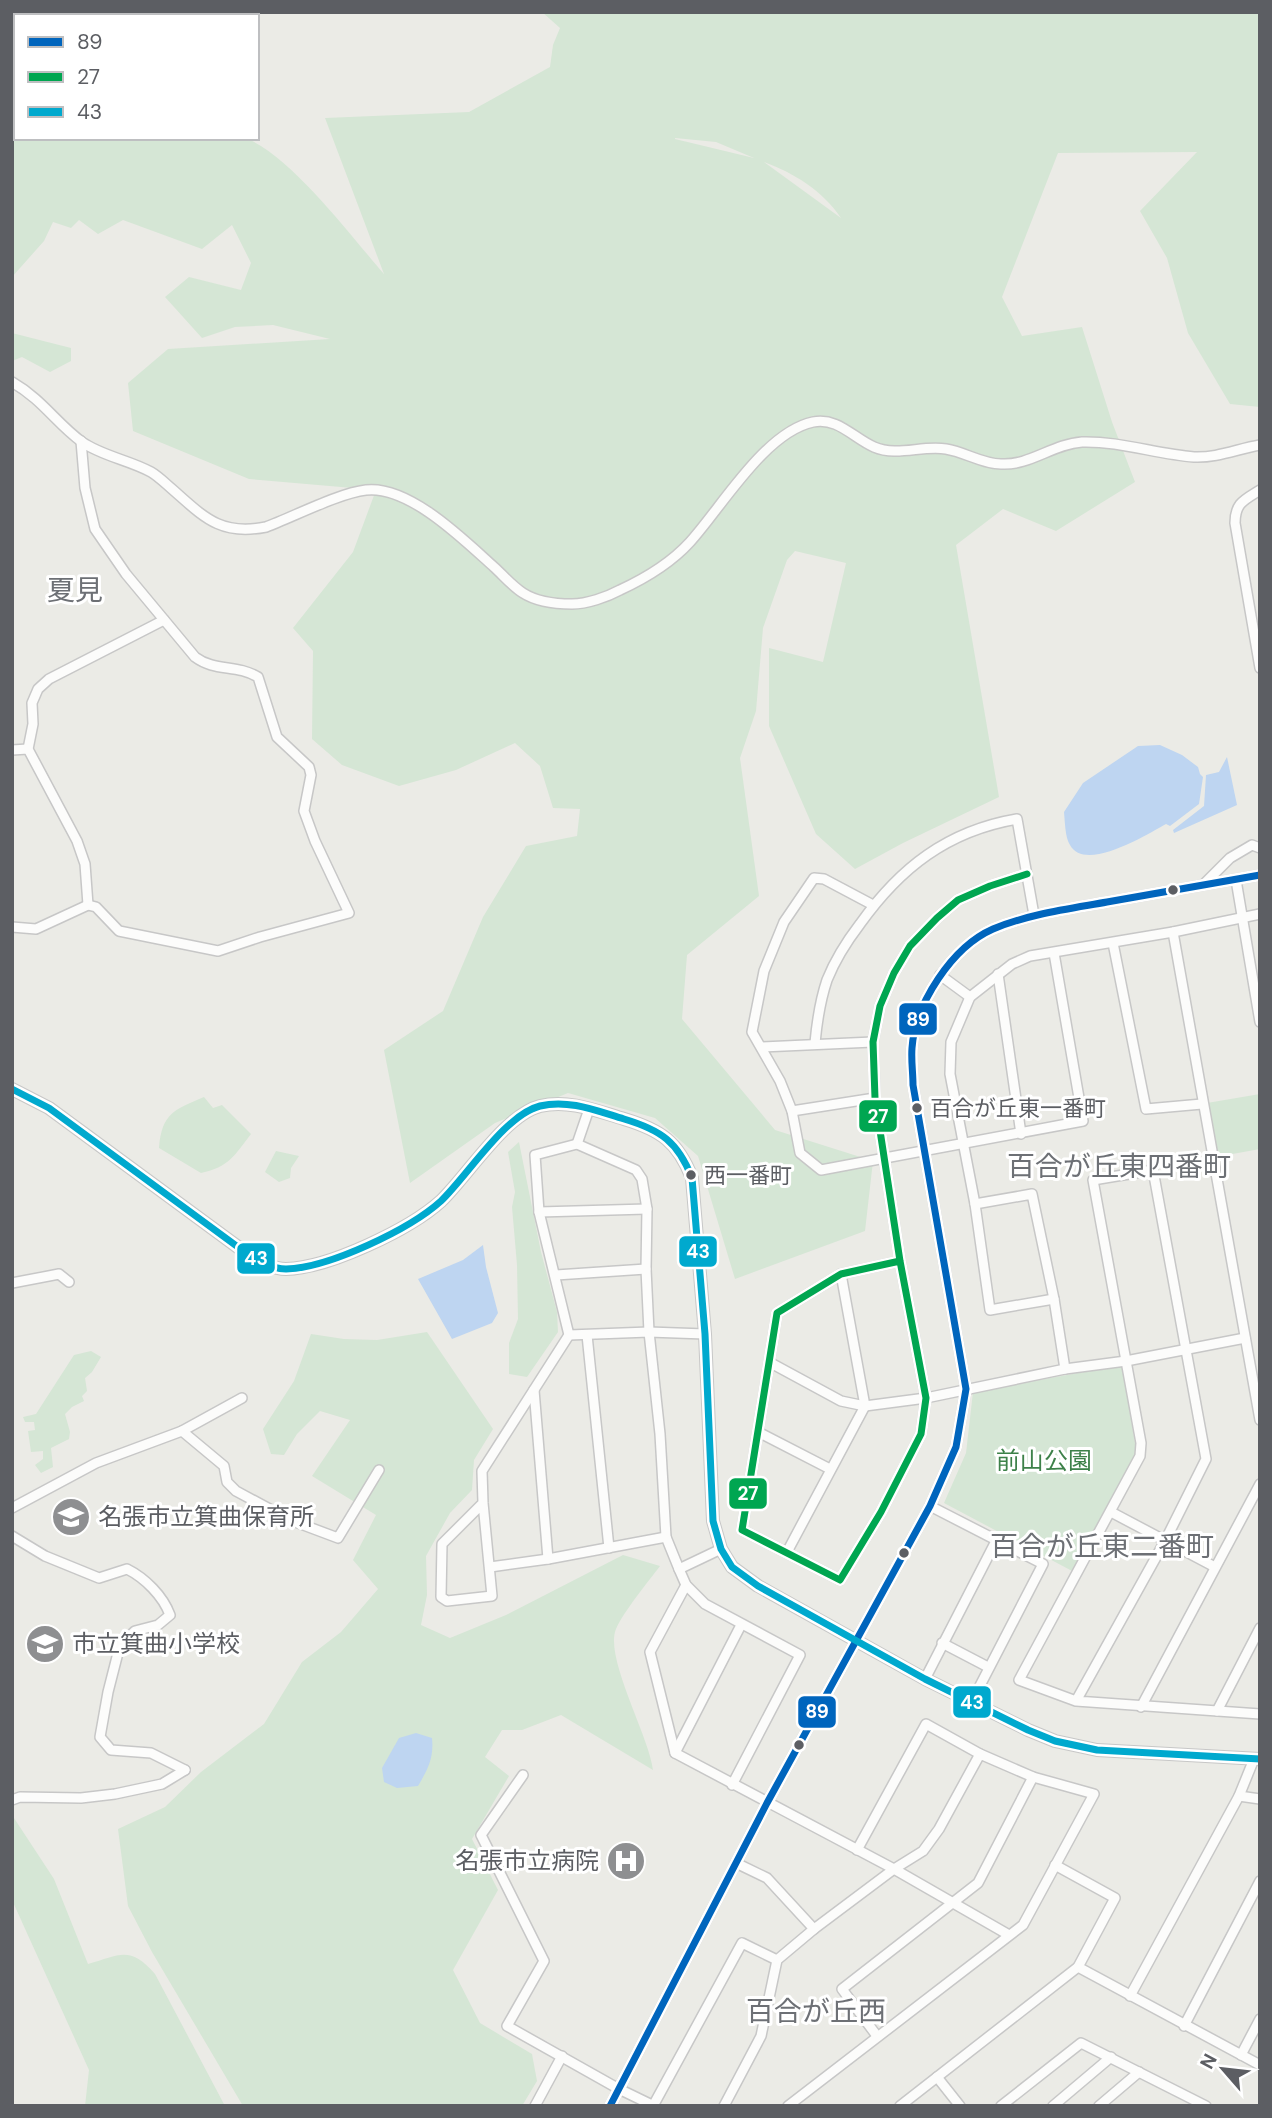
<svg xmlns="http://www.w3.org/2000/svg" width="1272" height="2118" viewBox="0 0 1272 2118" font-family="'DM Sans','Noto Sans JP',sans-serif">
	<rect width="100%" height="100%" fill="#ebebe6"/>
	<!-- green -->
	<g fill="#d5e6d5" fill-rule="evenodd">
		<path d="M542,12h718v395l-30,-3 -42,-71 -21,-75 -27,-47 57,-59 -139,1 -56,144 20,39 60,-9 30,95 23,60 -79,49 -53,-22 -47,36 43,252 -96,46 -48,26 -39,-35 -47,-108v-78l54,14 23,-99 -51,-12 -8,9 -24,68 -7,83 -16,47 19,138 -72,59 -5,64 93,111 98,31 -8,70 -130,48 -37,-123 -43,-38 -87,-25 -73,30 -85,60 -26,-133 59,-39 40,-94 43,-71 51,-10 3,-27 -27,-1 -13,-42 -25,-23 -59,27 -57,16 -57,-21 -30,-26 1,-88 -20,-23 60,-76 23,-62 -127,-11 -116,-48 -5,-48 40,-34 162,-10 -57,-14 -38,2 -33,11 -37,-41 24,-20 52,13 10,-27 -19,-38 -30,24 -79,-29 -25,14 -19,-14 -8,8 -18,-6 -9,19 -32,36v-247l4,-3v111h230c47,20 104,97 138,136l-59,-156 144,-6 81,-45 3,-22 7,-17zM675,138l41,4 38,16 -79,-19zM764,162c30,11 59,29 77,56z"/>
		<path d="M12,333l59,15v13l-21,11 -28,-15 -10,4z"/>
		<path d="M1260,1094v55l-44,8 -9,-54z"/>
		<path d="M204,1097l9,11 9,-3 29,29c-17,22 -22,33 -50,39l-42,-25c3,-35 15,-38 45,-51z"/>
		<path d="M519,1142l22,110 16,60 1,20 -31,45 -18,-3v-31l9,-24 -1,-54 -5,-58 3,-15 -7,-40z"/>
		<path d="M276,1151l23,5 -8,12 -1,10 -11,4 -14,-10z"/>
		<path d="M427,1332l66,97 -19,31 -2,30 -22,23 -24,43 1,39 -6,30 29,13 56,-23 117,-60 37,11c-12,16 -36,45 -44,63 -12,28 33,107 37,141l-92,-55 -39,15h-20l-17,27 24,19 -37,63 26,51 -45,80 27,53 52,31 5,27 -15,25h-279l-91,-154 -24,-46 -10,-77 47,-22 36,-35 63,-48 38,-62 39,-30 37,-43 -25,-29 23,-45 -64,-39 38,-56 -30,-9 -23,23 -13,21 -13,-1 -8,-25 31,-48 17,-47 33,5 33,1z"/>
		<path d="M91,1351l10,6 -9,15 -7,6 2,13 -5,5 2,5 -12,6 -7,7 5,18 -1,7 -18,9 2,19 -12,6 -6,-8 8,-6v-8l-12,1 -3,-21 7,-1 -1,-8h-9l-2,-5 13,-3 38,-59z"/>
		<path d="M1122,1365l15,90 -63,117 -130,-69 22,-50 7,-61z"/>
		<path d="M12,1815l42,64 34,85c32,-9 42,-19 67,10l70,132h-140l4,-36 -77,-170z"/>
	</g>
	<!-- water -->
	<g fill="#bed5f1">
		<path d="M1160,745l22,10 16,12 2,7 3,3 -4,27 -29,22 -4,-2c-18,10 -81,49 -96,21 -5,-8 -5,-23 -6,-33l19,-29 55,-37z"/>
		<path d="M1227,757l10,48 -63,28 -1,-3 31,-24 2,-31 13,-3z"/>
		<path d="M483,1245l3,22 12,46 -6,10 -40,16 -34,-60 45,-19z"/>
		<path d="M416,1733l16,5c2,20 -4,31 -14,48l-21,2 -13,-6 -2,-14 17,-30z"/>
	</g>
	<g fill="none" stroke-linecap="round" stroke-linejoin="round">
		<defs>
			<g id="minor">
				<path d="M12,382c31,18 44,41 70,60 20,14 47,18 69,30 7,4 14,11 21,17 32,28 48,47 94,38 27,-10 73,-34 100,-37 43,-5 98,50 128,77 9,8 18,19 29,26 14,9 32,11 49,11 15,0 35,-7 48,-14 26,-12 50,-26 70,-48 31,-34 75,-110 123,-120 25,-5 40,16 61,25 23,10 48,-2 72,2 19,3 36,15 55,15 28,2 52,-20 81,-22 38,-1 74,12 112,15 23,1 43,-8 66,-12"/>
				<path d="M1260,490c-16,10 -25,13 -25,33l25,145"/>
				<path d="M12,750l16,-1"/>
				<path d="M1236,880l24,142"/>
				<path d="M1203,885l27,-27 22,-13 8,3"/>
				<path d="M88,905l-3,-41 -8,-23 -49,-92 5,-25 -1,-21 6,-14 11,-10 115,-59"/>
				<path d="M873,905l-49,-26 -10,-1 -30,44 -20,49 -12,61 28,49 12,30 8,42 21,17 262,-49 -29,-168"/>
				<path d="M12,927l24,2 52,-24 8,2 23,24 99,20 42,-14 89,-24 -34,-72 -11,-30 7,-36 -2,-8 -32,-30 -19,-60c-22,-13 -43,-5 -63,-20l-69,-83 -31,-45 -10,-41 -4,-47"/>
				<path d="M1173,932l87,488"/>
				<path d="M1113,943l33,166 56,-5"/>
				<path d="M998,974l23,160"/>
				<path d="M940,975l30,22"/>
				<path d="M815,1043c2,-22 5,-42 12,-63 8,-20 20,-39 33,-56 40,-56 87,-93 157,-105l17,96"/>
				<path d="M762,1047l111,-5"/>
				<path d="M792,1111l83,-13"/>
				<path d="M577,1144l12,-35"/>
				<path d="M975,1204l57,-10 22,105 11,70"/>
				<path d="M539,1212l108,-3"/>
				<path d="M900,1261l-59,13 -64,39 -35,217 98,50 41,-68 40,-78 5,-36 -26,-137 -25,-163 -2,-56 7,-36 14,-33 16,-27 27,-28 21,-18 32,-14 37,-12"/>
				<path d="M556,1275l90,-6"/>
				<path d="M12,1283l47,-9 10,8"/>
				<path d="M1054,1299l-64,11 -15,-106 -25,-130 1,-32 19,-45 42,-33 18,-8 143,-24 87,-18"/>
				<path d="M569,1335l80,-3 56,2"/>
				<path d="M587,1335l22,213"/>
				<path d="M769,1362l72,39 24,5 61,-8 139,-29 61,-8 119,-23"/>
				<path d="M534,1390l14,169"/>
				<path d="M182,1431l60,-33"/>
				<path d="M758,1432l72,37"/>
				<path d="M483,1503l-41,41 -1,53 6,4 45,-5 -9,-93 -1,-32 87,-136 -30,-123 -4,-57 42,-11 59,26 6,9 5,30 -1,60 3,63 11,102 6,103 13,32"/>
				<path d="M930,1506l113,58 -72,139"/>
				<path d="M12,1508l84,-45 86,-32 42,35 3,16 9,9 54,29 48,18 41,-68"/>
				<path d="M1111,1512l104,55"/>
				<path d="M12,1536l33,20 54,22 28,-9c18,9 36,27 43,46l-12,10 -23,6 -15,14 -12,47 -8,45 11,13 40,3 34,17"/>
				<path d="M721,1549l-42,20 7,16 19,19 95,51 -68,130"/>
				<path d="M787,1552l78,-146 -24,-132"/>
				<path d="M490,1567l58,-8 118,-22"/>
				<path d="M686,1585l-36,67 25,101 219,116 115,66"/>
				<path d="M942,1643l46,24"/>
				<path d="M925,1679l71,-138"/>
				<path d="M1076,1701l89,-160 41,-82 -53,-289 -60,10 48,263 -1,13 -121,224 57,21 184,13"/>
				<path d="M1141,1707l119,-223"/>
				<path d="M1217,1711l43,-83"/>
				<path d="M675,1753l66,-128"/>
				<path d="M523,1775l-42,60 63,126 -37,65 112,63 35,17"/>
				<path d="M1239,1796l21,3"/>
				<path d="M12,1800l8,-3 61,1 34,-4 47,-10 23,-14"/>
				<path d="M736,1863l31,15 47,51"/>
				<path d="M1078,1967l182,98"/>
				<path d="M1130,1996l109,-200 15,-37"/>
				<path d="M1184,2026l76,-145"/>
				<path d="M877,2036l-35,-47 136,-106 55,-106"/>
				<path d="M1241,2055l19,-36"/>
				<path d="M937,2077l23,29"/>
				<path d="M535,2106l27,-50"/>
				<path d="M610,2106l157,-303 163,-297 26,-59 10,-58 -53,-304c0,-12 -2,-25 -1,-37 3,-44 40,-101 81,-119 36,-15 75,-20 114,-27 51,-9 102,-18 153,-27"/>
				<path d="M653,2106l89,-163 35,17"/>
				<path d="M724,2106l37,-70 16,-76 37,-31 80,-60 29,-18 16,-22 41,-75"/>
				<path d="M788,2106l235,-181 71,-131 -61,-17 -53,-23 -54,-30 -69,126"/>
				<path d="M900,2106l178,-139 37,-69 -60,-33"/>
				<path d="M1001,2106l80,-63 125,63"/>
				<path d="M1053,2106l58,-49"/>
				<path d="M1099,2106l40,-34"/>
			</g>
			<path id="tertiary" d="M12,1089l37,19 193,142c14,8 28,19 44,19 43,-1 124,-40 155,-68 27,-26 64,-86 99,-95 29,-7 57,5 84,13 37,11 54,23 68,59l13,156 8,187 8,28 11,18 26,19 167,93 103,51 27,11 42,9 163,9"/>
		</defs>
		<!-- minor casing -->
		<use href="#minor" stroke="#c7c7c7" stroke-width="12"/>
		<!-- tertiary casing -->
		<use href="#tertiary" stroke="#c7c7c7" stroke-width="14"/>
		<!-- minor -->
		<use href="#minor" stroke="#fcfcfb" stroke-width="9"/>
		<!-- tertiary -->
		<use href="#tertiary" stroke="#fcfcfb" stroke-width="10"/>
		<defs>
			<path id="bus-1" d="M610,2106l157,-303 163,-297 26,-59 10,-58 -53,-304c0,-12 -2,-25 -1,-37 3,-44 40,-101 81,-119 36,-15 75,-20 114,-27 51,-9 102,-18 153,-27"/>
			<path id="bus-2" d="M900,1261l-59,13 -64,39 -35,217 98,50 41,-68 40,-78 5,-36 -26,-137 -25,-163 -2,-56 7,-36 14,-33 16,-27 27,-28 21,-18 32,-14 37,-12"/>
			<path id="bus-3" d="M12,1089l37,19 193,142c14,8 28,19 44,19 43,-1 124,-40 155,-68 27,-26 64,-86 99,-95 29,-7 57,5 84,13 37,11 54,23 68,59l13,156 8,187 8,28 11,18 26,19 167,93 103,51 27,11 42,9 163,9"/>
		</defs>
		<!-- bus-1 casing -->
		<use href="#bus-1" stroke="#fff" stroke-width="12"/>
		<!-- bus-2 casing -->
		<use href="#bus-2" stroke="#fff" stroke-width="12"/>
		<!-- bus-3 casing -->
		<use href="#bus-3" stroke="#fff" stroke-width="12"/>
		<!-- bus-1 -->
		<use href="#bus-1" stroke="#0065bd" stroke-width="7"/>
		<!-- bus-2 -->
		<use href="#bus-2" stroke="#00a651" stroke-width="7"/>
		<!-- bus-3 -->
		<use href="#bus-3" stroke="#00a9ce" stroke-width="7"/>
	</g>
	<!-- icons -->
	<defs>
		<symbol id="school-disc" viewBox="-11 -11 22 22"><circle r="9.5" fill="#8e8f91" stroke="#fff"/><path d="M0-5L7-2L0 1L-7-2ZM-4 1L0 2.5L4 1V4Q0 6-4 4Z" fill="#fff"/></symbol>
		<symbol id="hospital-disc" viewBox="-11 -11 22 22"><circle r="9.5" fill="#8e8f91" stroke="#fff"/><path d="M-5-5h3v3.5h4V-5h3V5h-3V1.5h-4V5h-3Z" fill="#fff"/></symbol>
	</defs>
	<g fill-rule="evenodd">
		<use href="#school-disc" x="49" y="1495" width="44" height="44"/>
		<use href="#school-disc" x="23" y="1622" width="44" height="44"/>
		<use href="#hospital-disc" x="604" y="1839" width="44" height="44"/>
	</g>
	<!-- markers -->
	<g fill="#5c5e63" stroke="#fff" stroke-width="2.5">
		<circle cx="1173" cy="890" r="6"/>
		<circle cx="917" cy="1108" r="6"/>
		<circle cx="691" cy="1175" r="6"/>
		<circle cx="904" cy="1553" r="6"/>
		<circle cx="799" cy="1745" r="6"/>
	</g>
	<g text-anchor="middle" stroke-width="6" stroke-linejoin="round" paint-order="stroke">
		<!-- bus labels -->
		<g font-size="22" fill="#5c5e63" stroke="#fff" text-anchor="start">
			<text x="930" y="1116">百合が丘東一番町</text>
			<text x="704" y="1183">西一番町</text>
		</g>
		<!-- park labels -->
		<g font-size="24" fill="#3d8149" stroke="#fff">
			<text x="1044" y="1469">前山公園</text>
		</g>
		<!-- poi labels -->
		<g font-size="24" fill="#5c5e63" stroke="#fff" text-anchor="start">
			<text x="98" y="1525">名張市立箕曲保育所</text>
			<text x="72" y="1652">市立箕曲小学校</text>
			<text x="599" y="1869" text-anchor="end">名張市立病院</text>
		</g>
		<!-- quarter labels -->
		<g font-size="28" fill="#6d7075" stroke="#fff">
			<text x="75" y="600">夏見</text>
			<text x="1119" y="1176">百合が丘東四番町</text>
			<text x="1102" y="1556">百合が丘東二番町</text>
			<text x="816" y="2021">百合が丘西</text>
		</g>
	</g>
	<g stroke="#fff" stroke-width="2.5">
		<rect x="898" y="1002" width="40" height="34" rx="7" fill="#0065bd"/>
		<rect x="858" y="1099" width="40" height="34" rx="7" fill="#00a651"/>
		<rect x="678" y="1235" width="40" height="33" rx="7" fill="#00a9ce"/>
		<rect x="236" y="1242" width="40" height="33" rx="7" fill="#00a9ce"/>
		<rect x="728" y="1477" width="40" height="33" rx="7" fill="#00a651"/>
		<rect x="952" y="1685" width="40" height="34" rx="7" fill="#00a9ce"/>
		<rect x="797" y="1695" width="40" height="34" rx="7" fill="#0065bd"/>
	</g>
	<g font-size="19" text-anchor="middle" font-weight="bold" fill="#fff">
		<text x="918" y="1026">89</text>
		<text x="878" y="1123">27</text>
		<text x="698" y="1258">43</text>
		<text x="256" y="1265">43</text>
		<text x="748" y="1500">27</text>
		<text x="972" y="1709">43</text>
		<text x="817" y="1718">89</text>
	</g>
	<!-- border -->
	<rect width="1272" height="2118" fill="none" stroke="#5c5e63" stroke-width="28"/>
	<!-- legend -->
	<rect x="14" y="14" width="245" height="126" fill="#ffffff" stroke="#bebfc1" stroke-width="2"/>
	<rect x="28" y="37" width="35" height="10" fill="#0065bd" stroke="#bebfc1" stroke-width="2"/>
	<text x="77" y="49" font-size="21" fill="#5c5e63">89</text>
	<rect x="28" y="72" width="35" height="10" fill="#00a651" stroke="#bebfc1" stroke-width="2"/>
	<text x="77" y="84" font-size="21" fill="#5c5e63">27</text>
	<rect x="28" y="107" width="35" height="10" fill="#00a9ce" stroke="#bebfc1" stroke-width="2"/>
	<text x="77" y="119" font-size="21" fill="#5c5e63">43</text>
	<!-- north arrow -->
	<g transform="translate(1223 2069) rotate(298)" stroke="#ffffff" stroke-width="5" paint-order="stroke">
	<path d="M0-5L12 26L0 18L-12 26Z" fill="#5c5e63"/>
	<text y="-10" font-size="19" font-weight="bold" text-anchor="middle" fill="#5c5e63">N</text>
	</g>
</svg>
